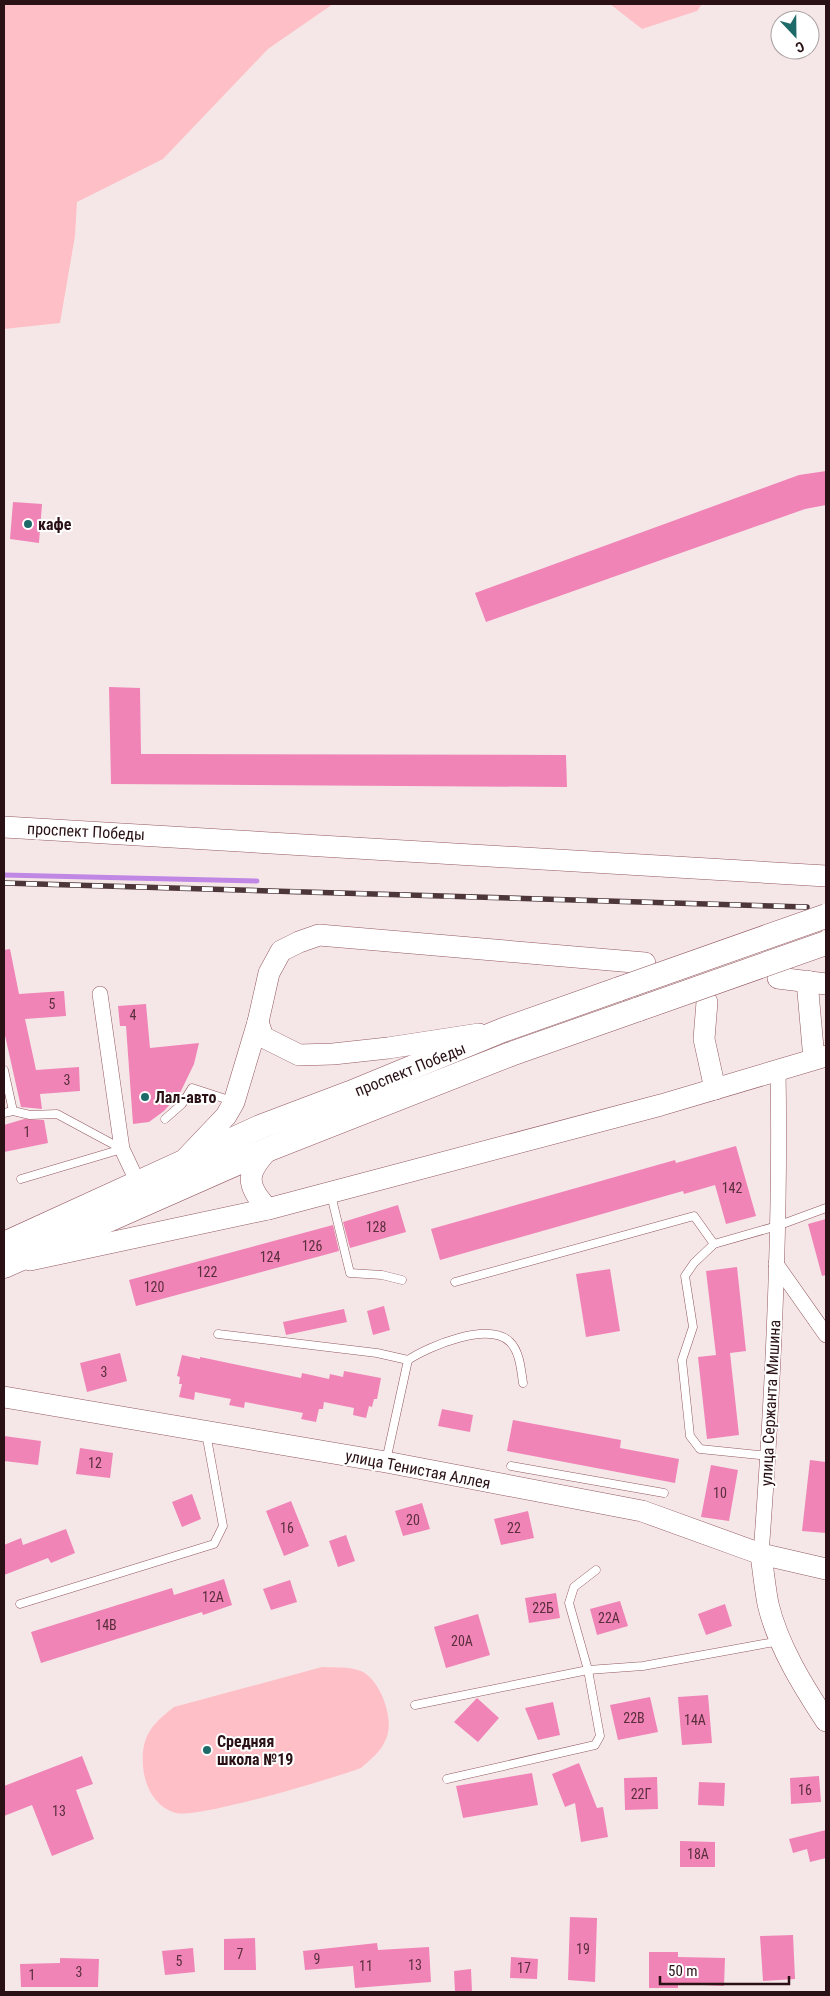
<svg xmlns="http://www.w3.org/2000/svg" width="830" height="1996" viewBox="0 0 830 1996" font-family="'Roboto Condensed',sans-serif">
	<rect width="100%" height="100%" fill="#f5e7e8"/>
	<!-- green -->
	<g fill="#fec0c6">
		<path d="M4,4h329l-65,45 -105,110 -86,43 -2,34 -15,87 -56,6z"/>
		<path d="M610,4h92l-5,7 -55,18z"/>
		<path d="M322,1667c14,1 26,-1 39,4 20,9 34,49 25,68 -5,13 -15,20 -25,29 -26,10 -164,51 -185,45 -21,-6 -31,-26 -33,-46 -2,-31 8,-42 31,-60z"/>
	</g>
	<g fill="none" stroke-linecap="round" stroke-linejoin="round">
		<!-- stream -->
		<path stroke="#c187e4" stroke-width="5" d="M4,875l253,6"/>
	</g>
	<!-- building -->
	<g fill="#f084b6">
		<path d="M826,471v34l-21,4 -319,113 -11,-29 324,-118z"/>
		<path d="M13,502l29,2 -3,39 -29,-4z"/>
		<path d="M109,687l31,1 1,66 425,1 1,32 -456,-3z"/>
		<path d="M10,949l9,45 45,-3 2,25 -41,3 11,51 43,-3 1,24 -40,3 2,15 -21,-2 -17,-76v-81z"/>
		<path d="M146,1004l4,44 49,-5 -5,21 -14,29 -16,18 -15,11 -16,2 -7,-98h-6l-2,-20z"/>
		<path d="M24,1119l20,1 4,23 -44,9v-27z"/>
		<path d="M736,1146l20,70 -30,8 -11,-39 -31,9 -1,-3 -243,69 -9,-31 244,-69 1,3z"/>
		<path d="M398,1205l8,27 -56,16 -7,-26z"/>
		<path d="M826,1219v56l-4,1 -14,-52z"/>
		<path d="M333,1225l6,26 -203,55 -7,-26z"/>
		<path d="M737,1267l9,84 -16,2 9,82 -32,4 -9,-82 18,-2 -10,-84z"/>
		<path d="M610,1269l10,62 -34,6 -10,-63z"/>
		<path d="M384,1306l6,24 -17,5 -6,-24z"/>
		<path d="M344,1309l3,13 -61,13 -3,-13z"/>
		<path d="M120,1353l7,28 -40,11 -7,-29z"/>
		<path d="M182,1355l18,4v-2l101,21 1,-5 27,6 1,-5 13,3 1,-6 37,7 -4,21h-3l-2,8 -3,-1 -3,12 -13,-3 1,-7 -30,-6 -1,7h-4l-3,13 -15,-3 2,-6 -58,-11 -1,6 -15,-3 2,-6 -36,-7 -1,8 -15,-3 3,-13h-3l1,-7 -3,-1z"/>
		<path d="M442,1409l31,6 -3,17 -32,-6z"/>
		<path d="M513,1420l108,20 -1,8 59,11 -4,24 -168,-32z"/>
		<path d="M4,1436l37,5 -3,24 -34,-4z"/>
		<path d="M80,1448l33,5 -3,25 -34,-4z"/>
		<path d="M810,1460l16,2v71l-24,-2z"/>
		<path d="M711,1465l27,5 -9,51 -28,-4z"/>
		<path d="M192,1494l9,25 -19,8 -10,-25z"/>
		<path d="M291,1501l18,45 -25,10 -18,-45z"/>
		<path d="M422,1503l8,26 -27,7 -8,-25z"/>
		<path d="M528,1511l6,27 -33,7 -7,-26z"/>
		<path d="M66,1529l9,24 -24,10 -3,-5 -44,17v-30l17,-7 2,7z"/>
		<path d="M346,1535l9,26 -17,6 -9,-26z"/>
		<path d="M224,1579l8,26 -29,10 -1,-3 -161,51 -10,-31 141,-44 2,7z"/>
		<path d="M290,1580l7,22 -26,8 -8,-21z"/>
		<path d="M556,1593l4,25 -31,5 -4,-25z"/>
		<path d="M620,1601l8,25 -31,9 -7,-26z"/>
		<path d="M725,1604l7,22 -26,9 -8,-21z"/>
		<path d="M478,1614l12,41 -44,13 -12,-41z"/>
		<path d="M708,1695l4,48 -30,2 -4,-48z"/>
		<path d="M650,1697l8,35 -40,8 -8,-35z"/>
		<path d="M477,1698l22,20 -21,24 -24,-20z"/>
		<path d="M553,1702l7,33 -22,5 -13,-32z"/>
		<path d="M82,1756l11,28 -17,6 18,49 -42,17 -20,-51 -28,11v-30z"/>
		<path d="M579,1763l18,45 6,-1 5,30 -27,5 -6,-39 -10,4 -13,-33z"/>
		<path d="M532,1773l6,32 -75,13 -7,-32z"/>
		<path d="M819,1776l2,26 -30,2 -1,-26z"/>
		<path d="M657,1777l1,32 -33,1 -1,-32z"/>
		<path d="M699,1782l26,1 -1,23 -26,-1z"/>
		<path d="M826,1830v28l-16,4 -3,-13 -14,4 -4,-14z"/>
		<path d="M680,1841l35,1v25h-35z"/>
		<path d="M570,1917l27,1 -2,64 -27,-2z"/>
		<path d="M793,1935l2,44 -32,2 -3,-45z"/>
		<path d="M255,1938l1,32h-32v-31z"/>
		<path d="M377,1943l1,7 51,-3 2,35 -76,6 -2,-22 -48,4 -2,-19z"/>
		<path d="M193,1948l2,24 -30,3 -3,-24z"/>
		<path d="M649,1952h29v5l47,1 -1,28 -46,-2v4h-29z"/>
		<path d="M511,1957l27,2 -1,20 -27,-1z"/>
		<path d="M60,1958l39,1 -1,28h-77l-1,-23 40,-1z"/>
		<path d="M471,1969l1,23h-17l-1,-21z"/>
	</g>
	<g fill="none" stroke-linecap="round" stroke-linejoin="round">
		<defs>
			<g id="lane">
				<path d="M4,1070l9,41"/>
				<path d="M4,1113l9,-2 17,4 27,-1 65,35"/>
				<path d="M165,1119l17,-15 10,-16 40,13"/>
				<path d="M21,1179l101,-30"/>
				<path d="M331,1195l19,78 32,2 20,5"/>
				<path d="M455,1282l239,-66 20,28"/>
				<path d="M218,1334l159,19 31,7 -22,101"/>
				<path d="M408,1360c21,-14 81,-39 102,-18 10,10 11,28 13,41"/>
				<path d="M769,1456l-69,-7 -10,-13 -8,-76 11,-33 -8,-51 9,-13 20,-19 63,-18 49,-18"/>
				<path d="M511,1466l153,27"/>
				<path d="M20,1604l194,-60 9,-18 -17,-93"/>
				<path d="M415,1705l173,-35 55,-4 137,-25"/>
				<path d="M447,1779l148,-34 5,-9 -12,-66 -19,-67 5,-16 22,-17"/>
			</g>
			<g id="street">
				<path d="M100,994l22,155 16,34"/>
				<path d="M776,1264l50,71"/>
				<path d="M761,1554c12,-161 20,-323 17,-485"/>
			</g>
			<g id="secondary">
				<path d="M4,827l822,49"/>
				<path d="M778,978l48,6"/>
				<path d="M807,981l7,78"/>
				<path d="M707,1002l-3,37 11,50"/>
				<path d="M258,1022l5,15 36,18 34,-1 55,-6 91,-14"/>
				<path d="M186,1158l40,-42 8,-14 24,-80 11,-49 12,-22 18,-9 20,-7 326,28"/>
				<path d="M268,1209c-24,-25 -21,-37 1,-60"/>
				<path d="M30,1260l238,-51 393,-104 165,-49"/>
				<path d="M4,1397l382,65 256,49 119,43 65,15"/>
				<path d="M761,1554c2,16 4,34 7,50 10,42 35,82 58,117"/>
			</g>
			<g id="primary">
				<path d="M4,1244l256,-117 90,-34 153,-63 116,-41"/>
				<path d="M4,1266l265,-117 242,-95 128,-45"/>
			</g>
		</defs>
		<!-- lane casing -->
		<use href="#lane" stroke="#93585f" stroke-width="9"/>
		<!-- street casing -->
		<use href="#street" stroke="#93585f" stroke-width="16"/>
		<!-- secondary casing -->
		<use href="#secondary" stroke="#93585f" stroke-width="22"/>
		<!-- primary casing -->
		<use href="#primary" stroke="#93585f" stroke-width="25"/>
		<!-- lane -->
		<use href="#lane" stroke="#fff" stroke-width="8"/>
		<!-- street -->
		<use href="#street" stroke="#fff" stroke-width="15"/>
		<!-- secondary -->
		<use href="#secondary" stroke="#fff" stroke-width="21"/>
		<!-- primary -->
		<use href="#primary" stroke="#fff" stroke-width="24"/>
		<defs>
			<path id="rail" d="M4,883l803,24"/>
		</defs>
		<!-- rail casing -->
		<use href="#rail" stroke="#4c3639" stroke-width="5.5"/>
		<!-- rail -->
		<use href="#rail" stroke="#fff" stroke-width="4" stroke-dasharray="11" stroke-linecap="butt"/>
		<defs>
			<g id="primary-bridge">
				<path d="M619,989l207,-73"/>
				<path d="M639,1009l187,-66"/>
			</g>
		</defs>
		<!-- primary-bridge casing -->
		<use href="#primary-bridge" stroke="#93585f" stroke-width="25" stroke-linecap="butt"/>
		<!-- primary-bridge -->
		<use href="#primary-bridge" stroke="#fff" stroke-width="24"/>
	</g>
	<!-- markers -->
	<g fill="#1e6a68" stroke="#fff" stroke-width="2">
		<circle cx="28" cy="524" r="5"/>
		<circle cx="145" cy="1097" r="5"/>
		<circle cx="207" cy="1750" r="5"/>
	</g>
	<g text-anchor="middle" stroke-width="4" stroke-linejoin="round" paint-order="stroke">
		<!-- number labels -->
		<g font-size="14" fill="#5b2e3d">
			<text x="52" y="1009">5</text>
			<text x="133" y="1020">4</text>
			<text x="67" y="1085">3</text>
			<text x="27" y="1137">1</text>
			<text x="732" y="1193">142</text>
			<text x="376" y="1232">128</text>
			<text x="312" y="1251">126</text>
			<text x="270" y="1262">124</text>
			<text x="207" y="1277">122</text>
			<text x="154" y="1292">120</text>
			<text x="104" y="1377">3</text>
			<text x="95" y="1468">12</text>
			<text x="720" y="1498">10</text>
			<text x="413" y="1525">20</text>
			<text x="287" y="1533">16</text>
			<text x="514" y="1533">22</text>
			<text x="213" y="1602">12А</text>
			<text x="543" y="1613">22Б</text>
			<text x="609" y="1623">22А</text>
			<text x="106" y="1630">14В</text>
			<text x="462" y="1646">20А</text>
			<text x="634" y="1723">22В</text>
			<text x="695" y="1725">14А</text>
			<text x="805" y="1795">16</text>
			<text x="641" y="1799">22Г</text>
			<text x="59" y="1816">13</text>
			<text x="698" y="1859">18А</text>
			<text x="583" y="1954">19</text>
			<text x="240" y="1959">7</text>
			<text x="317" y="1964">9</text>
			<text x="179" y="1966">5</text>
			<text x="415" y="1970">13</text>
			<text x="366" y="1971">11</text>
			<text x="524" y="1973">17</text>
			<text x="79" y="1977">3</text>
			<text x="32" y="1980">1</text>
		</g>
		<!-- poi labels -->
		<g font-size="16" font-weight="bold" fill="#291115" stroke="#fff" text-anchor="start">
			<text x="38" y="530">кафе</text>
			<text x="155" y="1103">Лал-авто</text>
			<text x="217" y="1747">Средняя<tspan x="217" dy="18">школа №19</tspan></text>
		</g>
		<!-- street labels -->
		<g font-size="16" fill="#291115" stroke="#fff">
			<text transform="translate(86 831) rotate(3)" y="6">проспект Победы</text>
			<text transform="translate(410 1069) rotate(-22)" y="6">проспект Победы</text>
			<text transform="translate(770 1403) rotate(-87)" y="6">улица Сержанта Мишина</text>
			<text transform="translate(418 1469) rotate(11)" y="6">улица Тенистая Аллея</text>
		</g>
	</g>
	<!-- border -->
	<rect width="830" height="1996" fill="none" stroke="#291115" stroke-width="10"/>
	<!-- north arrow -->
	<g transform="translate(795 35) rotate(158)"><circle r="24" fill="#ffffff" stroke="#a9a0a1"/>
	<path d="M0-4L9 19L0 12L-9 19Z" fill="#1e6a68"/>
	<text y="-8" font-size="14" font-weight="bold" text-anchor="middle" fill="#291115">С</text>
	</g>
	<!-- scale -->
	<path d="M660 1976v8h129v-8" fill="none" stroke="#291115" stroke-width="2.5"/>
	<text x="668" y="1976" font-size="15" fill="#291115" stroke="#ffffff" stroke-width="4" paint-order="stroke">50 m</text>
</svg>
